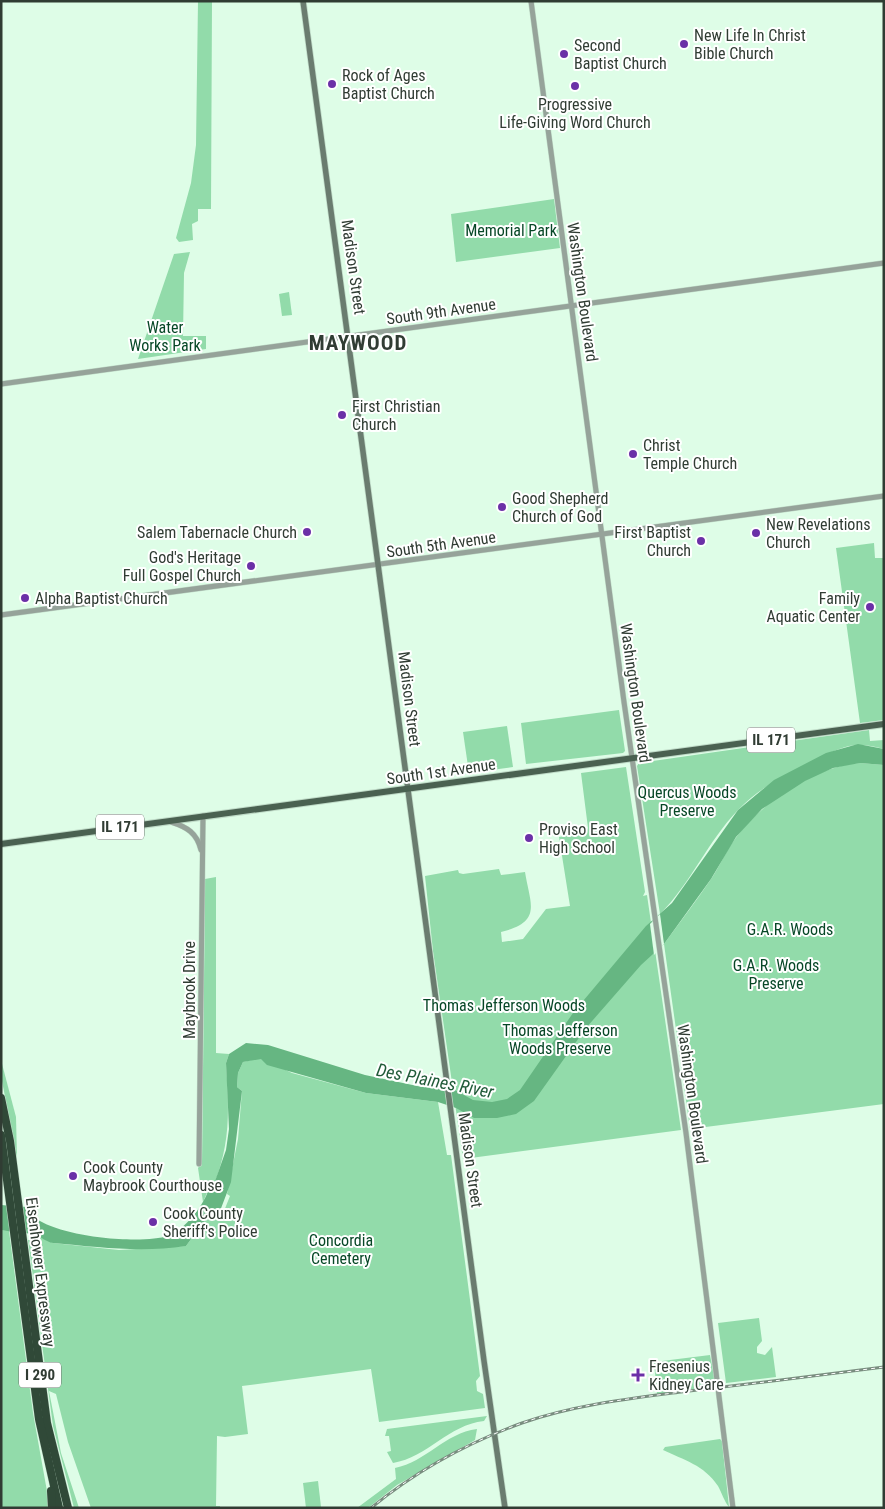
<svg xmlns="http://www.w3.org/2000/svg" width="885" height="1509" viewBox="0 0 885 1509" font-family="'Roboto Condensed',sans-serif">
	<rect width="100%" height="100%" fill="#defde7"/>
	<!-- green -->
	<g fill="#92dbaa">
		<path d="M198,1h14l-1,208h-13v12l-6,3 1,16 -14,2 -3,-4 15,-55 5,-38z"/>
		<path d="M554,199l6,49 -104,14 -5,-48z"/>
		<path d="M190,252l-6,21 -1,63h23v13l-68,10 36,-105z"/>
		<path d="M289,292l3,23 -10,1 -3,-22z"/>
		<path d="M874,543l1,15h9v162l-24,3 -24,-175z"/>
		<path d="M619,710l6,41 -2,2 -97,11 -5,-41z"/>
		<path d="M507,726l6,41 -44,6 -6,-41z"/>
		<path d="M869,730l1,11 14,-1v9c-31,-9 -42,-2 -69,11 -28,14 -55,27 -77,50 -30,31 -47,73 -78,104l-23,-148 2,-3z"/>
		<path d="M860,763l24,2v339l-194,25 -26,-185c15,-21 31,-41 45,-62 10,-14 16,-30 26,-43 24,-35 82,-74 125,-76z"/>
		<path d="M626,767l19,125 -2,4 4,-1 34,235 -218,29 -30,-208 -8,-75 33,-6 1,3 4,1 36,-5 2,6 24,-3c5,32 18,50 -24,60l1,10 21,-3 23,-30 24,-3 -11,-69 26,-4 3,-5 -7,-55z"/>
		<path d="M216,877v176l13,1 -3,9c3,49 5,78 -13,125h-4l-6,14 -5,-34 4,-5 3,-284z"/>
		<path d="M261,1058l31,15 74,20 72,9 9,53h4l29,221 -4,5 1,10 6,3 2,14 -106,14 -8,-53 -129,17 6,48 -23,3 -8,-1 -1,70h4v2h-129l-23,-66 -12,-48 -7,-3 12,62 18,55h-5l-21,-82 -25,-186 8,1 4,-4 13,6 66,7 67,-4 22,-30h14l8,-20 -3,-2 11,-55 4,-48 -5,-4 1,-14 5,-11z"/>
		<path d="M1,1060l15,57 1,41 -16,-82z"/>
		<path d="M1,1230l8,1 24,182 17,95h-49z"/>
		<path d="M759,1318l3,23 -5,6v6l8,2 7,-8 4,30 -50,6 -8,-60z"/>
		<path d="M710,1355l6,31 -59,8 -3,-32z"/>
		<path d="M487,1416l-3,5c-36,4 -56,36 -91,42l-6,-11 4,-1 -2,-15h-4l2,-7z"/>
		<path d="M477,1429l-2,11 -78,45 -29,23h-11l39,-29 -1,-11c31,-6 50,-35 82,-39z"/>
		<path d="M720,1439l2,2 7,66c-5,-6 -7,-14 -11,-21 -14,-21 -34,-26 -55,-36l2,-3z"/>
		<path d="M318,1481l3,26 -15,1 -3,-25z"/>
	</g>
	<!-- water -->
	<path fill="#66b682" d="M858,744l26,5v16l-24,-2 -27,5 -28,13 -43,28 -26,28 -25,42 -47,65 -23,21 -55,63 -52,73 -18,13 -19,4h-23l-18,-10 -18,-6 -72,-9 -99,-28 -6,-6 -18,3 -5,11 -1,14 5,4 -11,91 -11,29 1,5h-13l-22,30c-46,7 -88,1 -133,-3 -7,-1 -11,-6 -18,-8 -10,-3 -23,-3 -34,-5v-25l25,2c12,30 114,38 142,29 16,-5 37,-32 41,-48l4,-1 13,-37 3,-21 -3,-66 3,-9 17,-11 22,2 97,30 57,12 22,-1 9,3 20,11 19,2 15,-3 13,-9 53,-77 73,-87 26,-23 66,-93 36,-30 52,-27z"/>
	<!-- pier -->
	<path fill="#defde7" d="M660,914l4,30 -10,11 -4,-31z"/>
	<g fill="none" stroke-linecap="round" stroke-linejoin="round">
		<defs>
			<g id="tertiary">
				<path d="M531,1l93,701 62,431 47,375"/>
				<path d="M1,384l883,-121"/>
				<path d="M1,615l883,-119"/>
				<path d="M171,822c16,5 26,11 30,28"/>
				<path d="M199,1164l4,-348"/>
			</g>
			<path id="secondary" d="M303,1l181,1360 21,147"/>
			<path id="primary" d="M1,844l883,-120"/>
			<g id="motorway">
				<path d="M1,1098l9,43 37,282 21,85"/>
				<path d="M1,1135l38,284 20,89"/>
				<path d="M51,1491l1,17"/>
			</g>
		</defs>
		<!-- tertiary casing -->
		<use href="#tertiary" stroke="#bfdac7" stroke-width="6"/>
		<!-- secondary casing -->
		<use href="#secondary" stroke="#bfdac7" stroke-width="7"/>
		<!-- primary casing -->
		<use href="#primary" stroke="#bfdac7" stroke-width="8"/>
		<!-- motorway casing -->
		<use href="#motorway" stroke="#bfdac7" stroke-width="9"/>
		<!-- tertiary -->
		<use href="#tertiary" stroke="#96a39a" stroke-width="5"/>
		<!-- secondary -->
		<use href="#secondary" stroke="#6a7c6f" stroke-width="5.5"/>
		<!-- primary -->
		<use href="#primary" stroke="#4a6151" stroke-width="6"/>
		<!-- motorway -->
		<use href="#motorway" stroke="#304938" stroke-width="8"/>
		<defs>
			<path id="rail" d="M371,1508c45,-37 96,-65 151,-85 51,-18 105,-24 159,-31 68,-8 135,-16 203,-25"/>
		</defs>
		<!-- rail casing -->
		<use href="#rail" stroke="#798d7f" stroke-width="3"/>
		<!-- rail -->
		<use href="#rail" stroke="#fff" stroke-width="1" stroke-dasharray="4" stroke-linecap="butt"/>
	</g>
	<!-- markers -->
	<g fill="#6b30a7" stroke="#fff" stroke-width="2">
		<circle cx="684" cy="44" r="5"/>
		<circle cx="564" cy="54" r="5"/>
		<circle cx="332" cy="84" r="5"/>
		<circle cx="575" cy="86" r="5"/>
		<circle cx="342" cy="415" r="5"/>
		<circle cx="633" cy="454" r="5"/>
		<circle cx="502" cy="507" r="5"/>
		<circle cx="307" cy="532" r="5"/>
		<circle cx="756" cy="533" r="5"/>
		<circle cx="701" cy="541" r="5"/>
		<circle cx="251" cy="566" r="5"/>
		<circle cx="25" cy="598" r="5"/>
		<circle cx="870" cy="607" r="5"/>
		<circle cx="529" cy="838" r="5"/>
		<circle cx="73" cy="1176" r="5"/>
		<circle cx="153" cy="1222" r="5"/>
		<path d="M635.5 1367.5h5v5h5v5h-5v5h-5v-5h-5v-5h5z"/>
	</g>
	<g text-anchor="middle" stroke-width="4" stroke-linejoin="round" paint-order="stroke">
		<!-- shield labels -->
		<g fill="#fff" stroke="#6e7670" stroke-width="1">
			<rect x="747" y="727.5" width="48" height="25" rx="4"/>
			<rect x="96" y="814.5" width="48" height="25" rx="4"/>
			<rect x="19" y="1362.5" width="42" height="25" rx="4"/>
		</g>
		<g font-size="15" font-weight="bold" fill="#303c33">
			<text x="771" y="745">IL 171</text>
			<text x="120" y="832">IL 171</text>
			<text x="40" y="1380">I 290</text>
		</g>
		<!-- poi labels -->
		<g font-size="16" fill="#303c33" stroke="#fff" text-anchor="start">
			<text x="694" y="41">New Life In Christ<tspan x="694" dy="18">Bible Church</tspan></text>
			<text x="574" y="51">Second<tspan x="574" dy="18">Baptist Church</tspan></text>
			<text x="342" y="81">Rock of Ages<tspan x="342" dy="18">Baptist Church</tspan></text>
			<text x="575" y="110" text-anchor="middle">Progressive<tspan x="575" dy="18">Life-Giving Word Church</tspan></text>
			<text x="352" y="412">First Christian<tspan x="352" dy="18">Church</tspan></text>
			<text x="643" y="451">Christ<tspan x="643" dy="18">Temple Church</tspan></text>
			<text x="512" y="504">Good Shepherd<tspan x="512" dy="18">Church of God</tspan></text>
			<text x="766" y="530">New Revelations<tspan x="766" dy="18">Church</tspan></text>
			<text x="297" y="538" text-anchor="end">Salem Tabernacle Church</text>
			<text x="691" y="538" text-anchor="end">First Baptist<tspan x="691" dy="18">Church</tspan></text>
			<text x="241" y="563" text-anchor="end">God's Heritage<tspan x="241" dy="18">Full Gospel Church</tspan></text>
			<text x="35" y="604">Alpha Baptist Church</text>
			<text x="860" y="604" text-anchor="end">Family<tspan x="860" dy="18">Aquatic Center</tspan></text>
			<text x="539" y="835">Proviso East<tspan x="539" dy="18">High School</tspan></text>
			<text x="83" y="1173">Cook County<tspan x="83" dy="18">Maybrook Courthouse</tspan></text>
			<text x="163" y="1219">Cook County<tspan x="163" dy="18">Sheriff's Police</tspan></text>
			<text x="649" y="1372">Fresenius<tspan x="649" dy="18">Kidney Care</tspan></text>
		</g>
		<!-- park labels -->
		<g font-size="16" fill="#064726" stroke="#fff">
			<text x="511" y="236">Memorial Park</text>
			<text x="165" y="333">Water<tspan x="165" dy="18">Works Park</tspan></text>
			<text x="687" y="798">Quercus Woods<tspan x="687" dy="18">Preserve</tspan></text>
			<text x="790" y="935">G.A.R. Woods</text>
			<text x="776" y="971">G.A.R. Woods<tspan x="776" dy="18">Preserve</tspan></text>
			<text x="504" y="1011">Thomas Jefferson Woods</text>
			<text x="560" y="1036">Thomas Jefferson<tspan x="560" dy="18">Woods Preserve</tspan></text>
			<text x="341" y="1246">Concordia<tspan x="341" dy="18">Cemetery</tspan></text>
		</g>
		<!-- street labels -->
		<g font-size="16" fill="#303c33" stroke="#fff">
			<text transform="translate(354 267) rotate(82)" y="6">Madison Street</text>
			<text transform="translate(583 292) rotate(82)" y="6">Washington Boulevard</text>
			<text transform="translate(441 311) rotate(-8)" y="6">South 9th Avenue</text>
			<text transform="translate(441 544) rotate(-8)" y="6">South 5th Avenue</text>
			<text transform="translate(636 693) rotate(82)" y="6">Washington Boulevard</text>
			<text transform="translate(410 699) rotate(83)" y="6">Madison Street</text>
			<text transform="translate(441 771) rotate(-8)" y="6">South 1st Avenue</text>
			<text transform="translate(189 990) rotate(-90)" y="6">Maybrook Drive</text>
			<text transform="translate(693 1094) rotate(82)" y="6">Washington Boulevard</text>
			<text transform="translate(471 1160) rotate(82)" y="6">Madison Street</text>
			<text transform="translate(41 1272) rotate(83)" y="6">Eisenhower Expressway</text>
		</g>
		<!-- water labels -->
		<g font-size="18" font-style="italic" fill="#215b39" stroke="#fff">
			<text transform="translate(435 1081) rotate(11)" y="6">Des Plaines River</text>
		</g>
		<!-- district labels -->
		<g font-size="21" font-weight="bold" letter-spacing="1" fill="#303c33" stroke="#fff">
			<text x="358" y="350">MAYWOOD</text>
		</g>
	</g>
	<!-- border -->
	<rect width="885" height="1509" fill="none" stroke="#303c33" stroke-width="5"/>
</svg>
